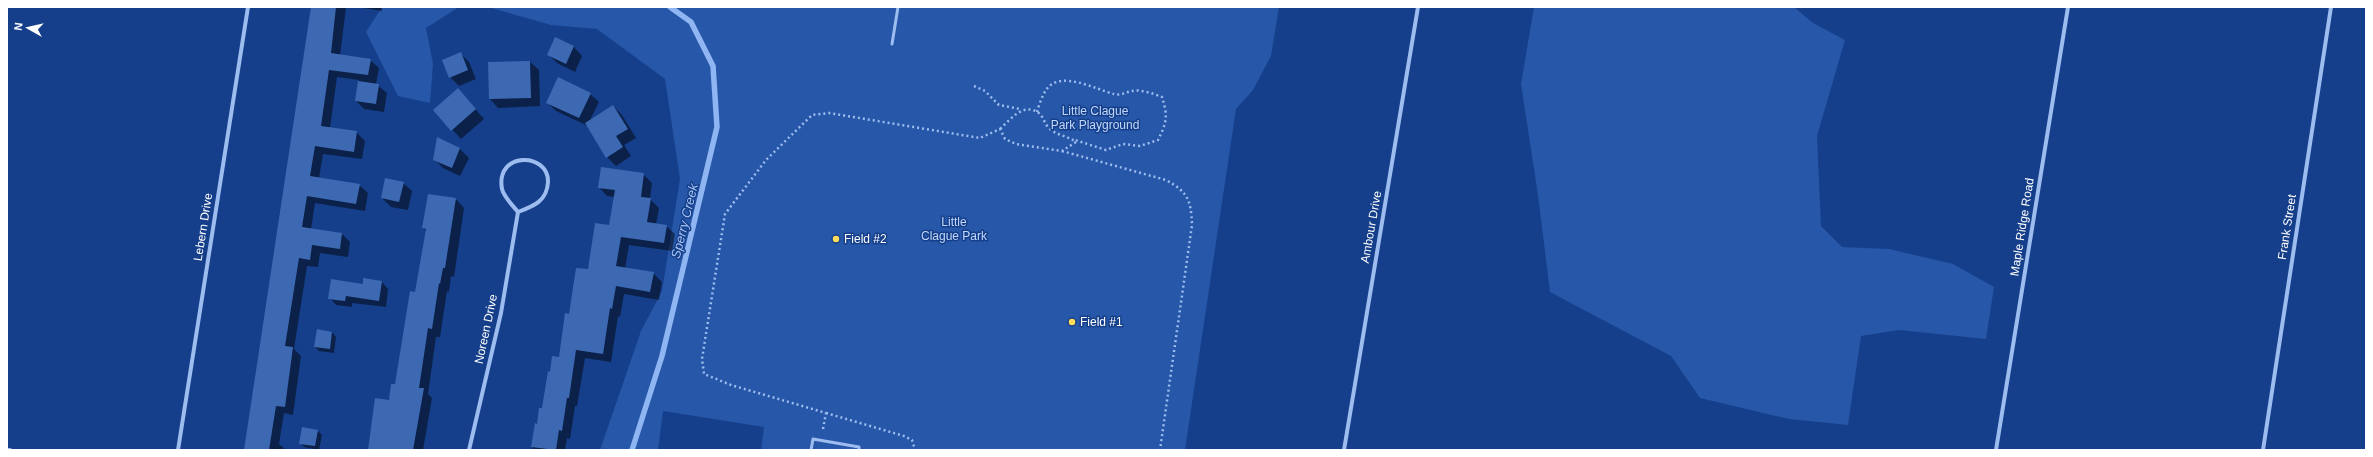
<svg xmlns="http://www.w3.org/2000/svg" width="2373" height="457" viewBox="0 0 2373 457" font-family="Arial,sans-serif">
	<rect width="100%" height="100%" fill="#153f8a"/>
	<!-- green -->
	<g fill="#2757a8">
		<path d="M382,7h77l-33,21 7,36 -3,39 -32,-7 -32,-64z"/>
		<path d="M488,7h791l-8,49 -18,34 -17,19 -51,341h-424l3,-23 -101,-16 -5,39h-58l41,-119 21,-40 18,-112 -15,-100 -68,-50 -46,-4z"/>
		<path d="M1534,7h260l19,16 32,17 -28,96 4,90 21,21 47,2 64,15 41,23 -8,52 -87,-9 -38,6 -13,89 -59,-6 -89,-21 -29,-42 -121,-64 -12,-97 -17,-111z"/>
	</g>
	<!-- shadow -->
	<g fill="#0007">
		<path d="M313,7h33l-6,49 30,4 9,8 -3,16 11,9 -3,19 -20,-3 -8,-8 3,-21 -22,-3 -7,51 26,4 9,9 -3,18 -39,-5 -4,24 40,7 9,8 -3,18 -50,-8 -4,26 31,5 8,8 -2,15 -28,-4 -2,14 -11,-1 -13,83 7,7 -8,59 -9,-2 -5,31 7,6h-41z"/>
		<path d="M357,7h25v4z"/>
		<path d="M556,38l18,9 8,9 -7,16 -18,-9 -9,-9z"/>
		<path d="M460,53l9,9 7,17 -17,7 -9,-9z"/>
		<path d="M530,62l9,8 1,36 -42,2 -8,-9z"/>
		<path d="M590,94l9,8 -9,18 23,-14 9,9 14,23 -12,7 7,11 -15,10 -9,-9 -19,-31 -32,-15 -9,-9z"/>
		<path d="M466,98l18,21 -23,20 -27,-29z"/>
		<path d="M438,139l22,10 9,9 -9,18 -17,-8 -9,-9z"/>
		<path d="M643,174l9,9 -2,16 9,9 -3,16 10,2 9,8 -3,17 -43,-6 -4,24 28,4 9,9 -3,18 -35,-6 -4,23 -2,-1 -7,46 -26,-4 -8,48h-2l-5,33 -3,-1 -2,12h-33l4,-25h2l5,-16 8,-36 9,-15 10,-43 40,-89 5,-29 -8,-1 -8,-9z"/>
		<path d="M403,183l9,8 -4,19 -17,-3 -9,-9z"/>
		<path d="M456,199l8,9 -10,69 -3,-1 -2,16 -2,-1 -7,46h-4l-8,57 4,4 -9,52h-55l27,-65 21,-92 11,-62 -4,-3z"/>
		<path d="M382,282l6,7 -2,18 -34,-4v4l-16,-2 -6,-7 33,-13z"/>
		<path d="M332,332l4,5 -2,16 -15,-2 -4,-4z"/>
		<path d="M318,431l4,4 -3,15 -15,-3 -4,-4z"/>
	</g>
	<g fill="none" stroke-linecap="round" stroke-linejoin="round">
		<!-- stream -->
		<path stroke="#8fb5f2" stroke-width="5.5" d="M632,450l30,-94 55,-229 -4,-61 -22,-44 -21,-15"/>
	</g>
	<!-- building -->
	<g fill="#3d69b3">
		<path d="M311,7h25l-5,46 40,6 -3,16 -39,-5 -8,56 36,5 -3,21 -39,-6 -5,30 50,8 -4,20 -49,-8 -5,31 40,6 -2,16 -28,-4 -2,15 -11,-2 -14,88 8,1 -8,60 -9,-1 -7,44h-25z"/>
		<path d="M555,37l19,9 -8,18 -19,-9z"/>
		<path d="M461,52l7,18 -19,8 -7,-18z"/>
		<path d="M530,61l1,37 -42,1 -1,-37z"/>
		<path d="M558,77l33,16 -12,25 -33,-15z"/>
		<path d="M358,81l21,3 -3,20 -21,-3z"/>
		<path d="M458,88l18,21 -25,22 -18,-21z"/>
		<path d="M613,105l15,24 -12,7 7,11 -17,11 -21,-35z"/>
		<path d="M437,137l23,11 -8,20 -19,-8z"/>
		<path d="M601,167l43,6 -3,24 10,1 -4,24 20,3 -3,18 -43,-6 -5,29 38,6 -4,20 -34,-6 -4,23 -2,-1 -7,46 -27,-4 -7,48h-2l-5,33 -3,-1 -3,20 -25,-3 4,-24 2,1 2,-16h3l6,-37 2,1 2,-16 7,1 6,-44 4,1 7,-46 12,1 7,-46 14,2 6,-35 -17,-2z"/>
		<path d="M385,178l19,4 -5,20 -18,-4z"/>
		<path d="M428,194l28,4 -11,70h-2l-3,16 -1,-1 -7,46 -4,-1 -9,60h5l-11,62h-45l7,-52 14,2 2,-16h4l15,-93 5,1 11,-63 -4,-1z"/>
		<path d="M363,278l19,3 -3,20 -33,-5 -1,5 -17,-2 3,-20 32,5z"/>
		<path d="M317,329l15,3 -2,17 -16,-2z"/>
		<path d="M302,427l16,3 -3,16 -16,-2z"/>
	</g>
	<g fill="none" stroke-linecap="round" stroke-linejoin="round">
		<!-- path -->
		<g stroke="#9dbcef" stroke-width="2.5" stroke-dasharray="2 3" stroke-linecap="butt">
			<path d="M974,86l11,5 14,14 21,4"/>
			<path d="M1037,112c2,-7 5,-16 9,-22 14,-21 51,0 68,4 7,2 12,-2 18,-3 9,-2 22,3 30,6 6,19 5,25 -4,43l-18,6 -17,-2 -17,6 -31,-10"/>
			<path d="M1062,151l104,29c22,12 25,20 26,45l-32,225"/>
			<path d="M826,413l78,23 8,4 3,10"/>
			<path d="M823,429l3,-16 -95,-28 -27,-11 -2,-15 23,-145 41,-54 46,-45 17,-2 151,25 20,-9 5,10 11,5 46,7 14,-9c-9,-7 -20,-6 -28,-15 -3,-3 -5,-10 -8,-13 -16,-13 -29,5 -40,15"/>
		</g>
		<!-- lane -->
		<g stroke="#9dbcef" stroke-width="3">
			<path d="M892,44l6,-37"/>
			<path d="M811,450l2,-11 46,8v3"/>
		</g>
		<!-- street -->
		<g stroke="#9dbcef" stroke-width="4">
			<path d="M7,450h3"/>
			<path d="M178,450l70,-443"/>
			<path d="M469,450l32,-137 17,-101c-5,-6 -14,-15 -16,-23 -7,-38 47,-37 46,-7 -1,19 -14,24 -30,30"/>
			<path d="M1344,450l74,-443"/>
			<path d="M1996,450l72,-443"/>
			<path d="M2263,450l68,-443"/>
		</g>
	</g>
	<!-- markers -->
	<g fill="#ffdc5b" stroke="#153f8a" stroke-width="1.5">
		<circle cx="836" cy="239" r="4"/>
		<circle cx="1072" cy="322" r="4"/>
	</g>
	<g text-anchor="middle" stroke-width="3" stroke-linejoin="round" paint-order="stroke">
		<!-- park labels -->
		<g font-size="12" fill="#c3d8fb" stroke="#153f8a">
			<text x="1095" y="115">Little Clague<tspan x="1095" dy="14">Park Playground</tspan></text>
			<text x="954" y="226">Little<tspan x="954" dy="14">Clague Park</tspan></text>
		</g>
		<!-- street labels -->
		<g font-size="12" fill="#fff" stroke="#153f8a">
			<text transform="translate(203 227) rotate(-81)" y="4">Lebern Drive</text>
			<text transform="translate(1371 227) rotate(-80)" y="4">Ambour Drive</text>
			<text transform="translate(2022 227) rotate(-81)" y="4">Maple Ridge Road</text>
			<text transform="translate(2287 227) rotate(-81)" y="4">Frank Street</text>
			<text transform="translate(486 329) rotate(-78)" y="4">Noreen Drive</text>
		</g>
		<!-- poi labels -->
		<g font-size="12" fill="#fff" stroke="#153f8a" text-anchor="start">
			<text x="844" y="243">Field #2</text>
			<text x="1080" y="326">Field #1</text>
		</g>
		<!-- water labels -->
		<g font-size="13" font-style="italic" fill="#a8c6f6" stroke="#153f8a">
			<text transform="translate(684 221) rotate(-76)" y="5">Sperry Creek</text>
		</g>
	</g>
	<!-- border -->
	<rect width="2373" height="457" fill="none" stroke="#ffffff" stroke-width="16"/>
	<!-- north arrow -->
	<g transform="translate(28 28) rotate(278)" stroke="#153f8a" stroke-width="3" paint-order="stroke">
	<path d="M0-3L7 15L0 10L-7 15Z" fill="#ffffff"/>
	<text y="-6" font-size="11" font-weight="bold" text-anchor="middle" fill="#ffffff">N</text>
	</g>
</svg>
